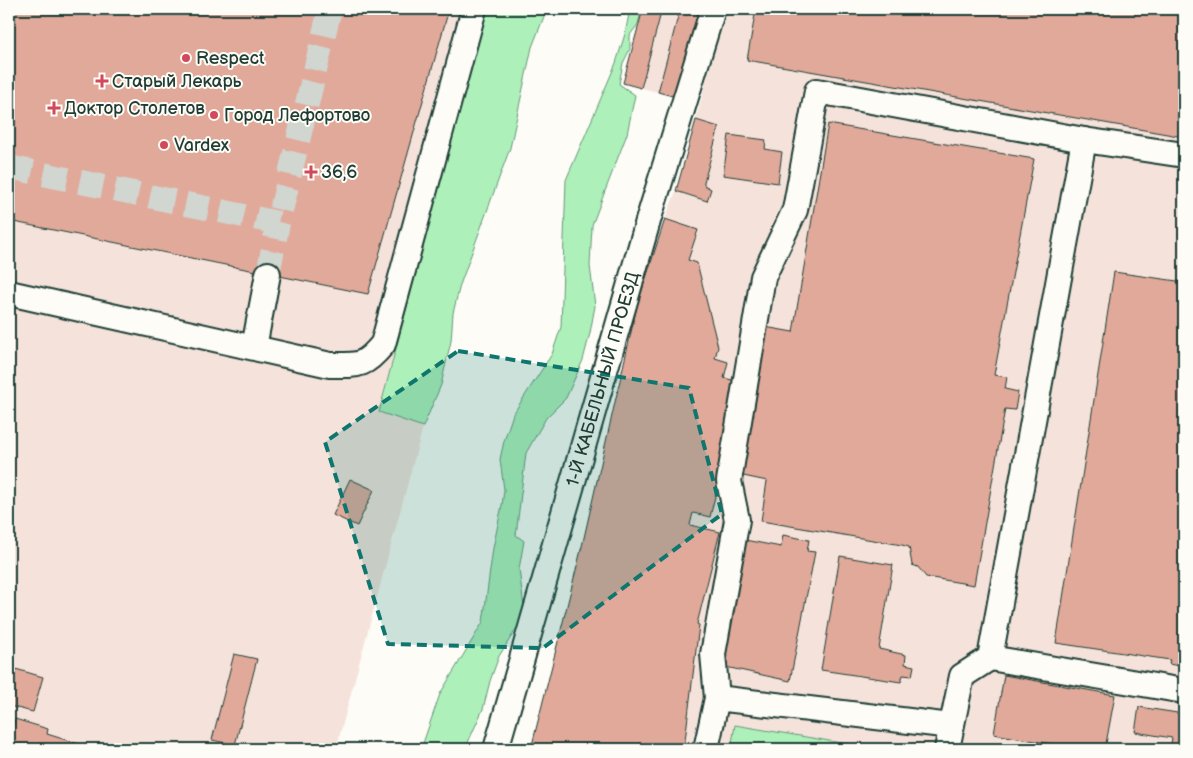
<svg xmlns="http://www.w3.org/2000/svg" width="1193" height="758" viewBox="0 0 1193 758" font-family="'Balsamiq Sans',sans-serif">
	<rect width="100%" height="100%" fill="#fdfcf7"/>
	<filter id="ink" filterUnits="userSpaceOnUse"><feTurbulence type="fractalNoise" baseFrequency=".02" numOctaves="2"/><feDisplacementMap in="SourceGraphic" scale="10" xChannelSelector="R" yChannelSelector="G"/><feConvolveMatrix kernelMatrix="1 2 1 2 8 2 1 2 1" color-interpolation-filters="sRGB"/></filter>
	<g filter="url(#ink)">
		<!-- built -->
		<g fill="#f5e3db">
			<path d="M9,9h477l-107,402 44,16 -87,322h-327z"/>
			<path d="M643,9h56l-23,88 -53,-14z"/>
			<path d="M726,9h458v740h-653l52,-207 54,-236 28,-87 11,-28z"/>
		</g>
		<!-- green -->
		<g fill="#aef0ba" stroke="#669677">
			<path d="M486,9h61l-15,38 -22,101 -50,137 -7,28 -2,28 -10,44 -18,42 -44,-15z"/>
			<path d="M630,9h12l-4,15 -8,11v14l-7,14 -4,21 16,11 -8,39 -35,91 -2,41 5,40 -5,27 -7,27 -17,38 -20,20 -20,35 -10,82 8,6 -5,28 5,38 -2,13 -23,36 -9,25 -7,28 -18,40h-44l19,-55 43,-72 10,-74 9,-43 2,-15 -4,-31 4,-18 9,-27 39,-60 9,-27 5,-147 50,-117 9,-29z"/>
			<path d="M735,725l142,24h-146z"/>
		</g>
		<!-- building -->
		<g fill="#e1a99a" stroke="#1f3d34">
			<path d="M9,9h440l-81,285 -359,-73z"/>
			<path d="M643,9h19l-21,79 -18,-5z"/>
			<path d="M680,9h19l-23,88 -18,-5z"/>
			<path d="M756,9h428v128l-437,-77z"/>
			<path d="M696,120l23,7 -15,55v3l7,4 -4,12 -31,-10z"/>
			<path d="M828,124l206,35 -40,216 13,2 -2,12 13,3 -3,18 -10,-1 -31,176 -48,-8 -8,-10 -6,-2 -3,-18 -7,-2 -141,-24 6,-40 -33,-7 25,-148 34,6z"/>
			<path d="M729,135l37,5 -1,9 17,3 -4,31 -55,-8z"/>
			<path d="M665,219l33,11 -10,30 9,3 21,84 -3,11 13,4 -4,16 16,4 -20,77 4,1 -14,57 -17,-4 -3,12 30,7 -23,92 2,1 -15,124h-153l52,-207 54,-236z"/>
			<path d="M1114,272l70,10v385l-15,-3 1,-4 -114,-17z"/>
			<path d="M350,479l24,11 -17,36 -24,-11z"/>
			<path d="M783,535l26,5 -2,11 8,1 -25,129 -69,-15 24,-126 36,7z"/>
			<path d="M840,556l53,9 -14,84 27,6 -1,9 9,2 -2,10 -9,-1 -2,7 -80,-12z"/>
			<path d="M234,654l23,5 -22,86 -23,-5z"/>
			<path d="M9,667l34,10 -10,35 -24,-6z"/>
			<path d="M1004,675l111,20 -10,54h-23l-88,-15z"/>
			<path d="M1139,707l45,7v35h-14l2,-11 -37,-6z"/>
			<path d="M15,719l33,10 -1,5 48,15h-86z"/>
		</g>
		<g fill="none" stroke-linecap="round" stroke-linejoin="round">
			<!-- minor-tunnel -->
			<g stroke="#d1d6d0" stroke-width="24" stroke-dasharray="24 12" stroke-linecap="butt">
				<path d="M9,167l269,56 52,-214"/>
				<path d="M268,274l10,-51"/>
			</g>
			<defs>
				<g id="minor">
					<path d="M9,293l321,72c29,0 34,2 53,-21l91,-335"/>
					<path d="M254,347l14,-73"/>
					<path d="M990,658l194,33"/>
					<path d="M717,698l-4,-44 24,-134 -8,-39 34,-204 32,-67 22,-119 267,49"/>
					<path id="s1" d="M496,749l152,-528 65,-212"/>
					<path d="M706,749l11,-51 234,28"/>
					<path d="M947,749l15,-73 28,-18 94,-518 100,15"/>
				</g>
			</defs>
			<!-- minor casing -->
			<use href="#minor" stroke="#1f3d34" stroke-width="28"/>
			<!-- minor -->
			<use href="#minor" stroke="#fdfcf7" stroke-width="24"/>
		</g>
	</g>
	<!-- marked area -->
	<path fill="#0f766e" fill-opacity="0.2" stroke="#0f766e" stroke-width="4" stroke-dasharray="10 6" stroke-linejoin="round" d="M458,351l231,37 33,126 -179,134 -155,-4 -63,-202z"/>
	<!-- markers -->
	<g fill="#d1495b" stroke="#fdfcf7" stroke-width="2">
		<circle cx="186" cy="58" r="5"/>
		<path d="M99.5 73.5h5v5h5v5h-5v5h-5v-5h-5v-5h5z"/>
		<path d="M51.5 100.5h5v5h5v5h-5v5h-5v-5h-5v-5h5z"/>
		<circle cx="214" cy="115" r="5"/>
		<circle cx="164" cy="145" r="5"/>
		<path d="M308.5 164.5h5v5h5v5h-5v5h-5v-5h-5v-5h5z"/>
	</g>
	<g text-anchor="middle" stroke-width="4" stroke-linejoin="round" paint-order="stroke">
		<!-- poi labels -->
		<g font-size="18" fill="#1f3d34" stroke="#fdfcf7" text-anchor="start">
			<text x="196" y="64">Respect</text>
			<text x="112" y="87">Старый Лекарь</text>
			<text x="64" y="114">Доктор Столетов</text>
			<text x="224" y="121">Город Лефортово</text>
			<text x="174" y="151">Vardex</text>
			<text x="321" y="178">36,6</text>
		</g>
		<!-- street labels -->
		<g font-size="18" fill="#1f3d34" stroke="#fdfcf7">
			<text dy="6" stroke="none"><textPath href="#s1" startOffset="385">1-Й КАБЕЛЬНЫЙ ПРОЕЗД</textPath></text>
		</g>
	</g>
	<!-- margin -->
	<rect width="1193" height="758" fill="none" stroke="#fdfcf7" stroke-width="30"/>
	<rect x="15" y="15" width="1163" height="728" fill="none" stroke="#1f3d34" stroke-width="2" filter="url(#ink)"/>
</svg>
